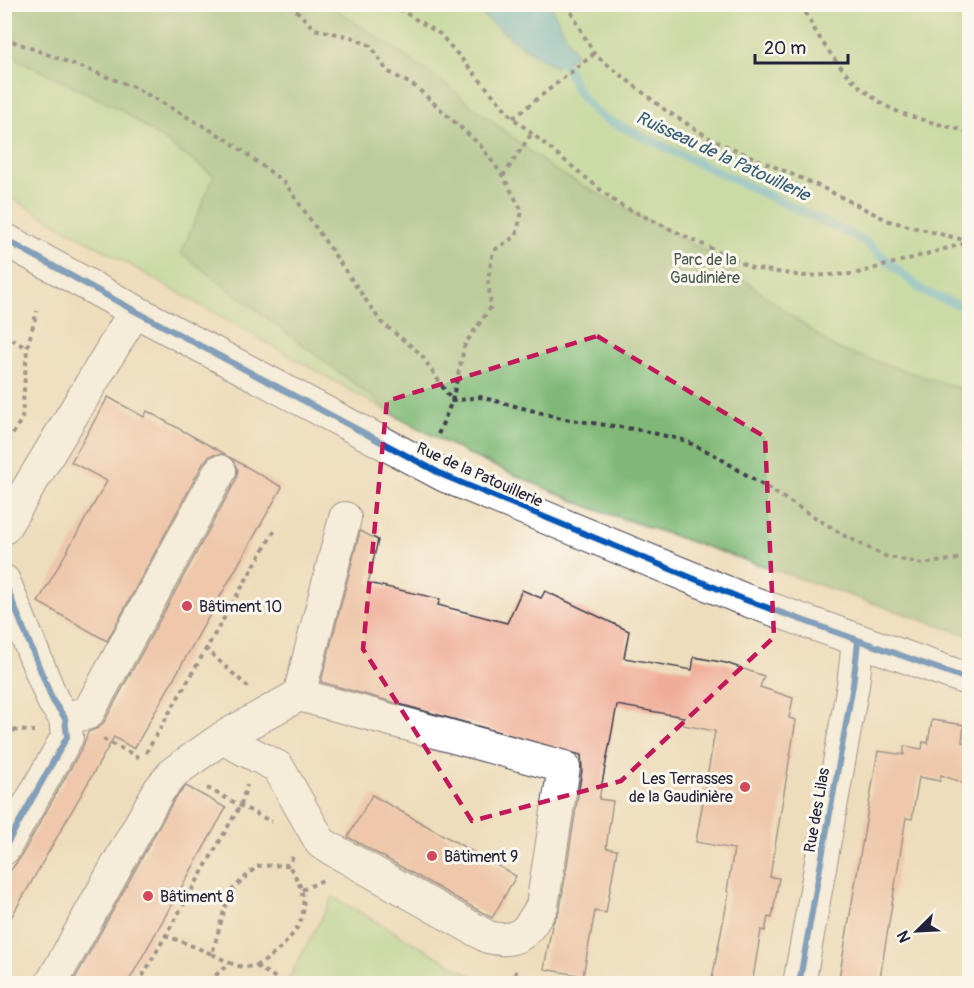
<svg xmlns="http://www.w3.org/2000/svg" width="974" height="988" viewBox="0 0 974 988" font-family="Pangolin,sans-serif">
	<rect width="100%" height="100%" fill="#fbf7ec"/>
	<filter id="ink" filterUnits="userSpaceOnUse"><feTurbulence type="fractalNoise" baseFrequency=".0167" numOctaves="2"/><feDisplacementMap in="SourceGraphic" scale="12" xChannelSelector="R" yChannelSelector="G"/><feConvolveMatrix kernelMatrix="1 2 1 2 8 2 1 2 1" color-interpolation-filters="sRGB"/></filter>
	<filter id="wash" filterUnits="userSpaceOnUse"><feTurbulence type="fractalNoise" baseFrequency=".008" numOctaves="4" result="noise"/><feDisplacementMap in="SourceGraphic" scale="24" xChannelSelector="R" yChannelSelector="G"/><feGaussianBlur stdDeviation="1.35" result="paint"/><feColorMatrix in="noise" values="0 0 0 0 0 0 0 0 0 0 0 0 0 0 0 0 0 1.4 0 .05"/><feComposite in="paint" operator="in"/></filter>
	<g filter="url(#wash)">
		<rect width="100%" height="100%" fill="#eeddbc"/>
		<!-- green -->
		<g fill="#a0d98b" stroke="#617e63" stroke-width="1.5">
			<path d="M5,5h964v631l-380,-129 -113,-49 -75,-39 -396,-225z"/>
			<path d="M333,897l151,86 -197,-1z"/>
		</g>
		<!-- forest -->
		<path fill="#80b977" stroke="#516e59" stroke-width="1.5" d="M5,4l325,1 111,76 113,89 153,82 128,96 133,43 2,233 -3,11 -378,-128 -113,-49 -75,-39 -220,-166 33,-77 -93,-66 -116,-57z"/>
		<!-- water -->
		<path fill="#50b7cf" stroke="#396c85" stroke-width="1.5" d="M470,5h80l26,50 -21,12 -34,-21z"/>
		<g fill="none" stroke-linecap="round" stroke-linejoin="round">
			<!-- stream -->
			<path stroke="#50b7cf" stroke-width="9" d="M556,56c12,9 14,20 20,32 7,12 18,23 29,31l258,121 61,52 35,13 11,7"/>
		</g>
		<g id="blocks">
			<!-- building -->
			<g fill="#efad97">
				<path d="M108,397l36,20 3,-6 78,43 -14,1 -7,7 -97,179 -69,-39 69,-121 -36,-19z"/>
				<path d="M231,458l51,29 -148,262 -20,-12 -110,193v-51l16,-21 63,-112 5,-14 10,-4 6,-6 132,-242 2,-10z"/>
				<path d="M360,531l18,9 -10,43 72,16 -2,6 69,18 15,-33 19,8 4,-7 84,40 -5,27 68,12 2,-13 32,6 38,13 -4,11 33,11 -4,20 7,2 -26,157 9,1 -7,40 -4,-1 -3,14 -4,-1 -9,54h-41l18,-92 -2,-1 7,-42 -38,-7 19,-111 -32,-6 1,-8 -67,-12 -18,94 14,2 -7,47 11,2 -11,63 -11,-2 -12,65 -39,-7 8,-44 8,-16 22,-139 -1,-15 -260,-73z"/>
				<path d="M932,720l32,5 -2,17 7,2v41l-28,-10 -1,6 -21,-4 -7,42 -6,-1 -27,166h-41l40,-233 26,4v-9l18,3 1,-7 5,1z"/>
				<path d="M186,786l40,22 -99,176h-55l102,-184z"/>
				<path d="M372,795l144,81 -24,42 -144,-81z"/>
			</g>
		</g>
	</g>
	<g filter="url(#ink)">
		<use href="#blocks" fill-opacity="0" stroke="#413e4e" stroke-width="1.5"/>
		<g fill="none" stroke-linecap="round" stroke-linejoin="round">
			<defs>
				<g id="minor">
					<path d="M4,239l131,72 310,165 298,123 227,81"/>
					<path d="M4,528l131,-217"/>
					<path d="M4,581l49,120 12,17 2,19 -63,112"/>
					<path d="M299,695l46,-177"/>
					<path d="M65,718l23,-5 132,-242"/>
					<path d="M51,984l108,-194 15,-18 48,-34 56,29 43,76 167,94c31,8 40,-6 54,-31l22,-139 -265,-72 -77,43"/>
					<path d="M799,984l54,-299 5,-43"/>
				</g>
			</defs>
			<!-- minor casing -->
			<use href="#minor" stroke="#413e4e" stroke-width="34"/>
			<!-- path -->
			<g stroke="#413e4e" stroke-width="4" stroke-dasharray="4.5 4.5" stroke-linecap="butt">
				<path d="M290,4l24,25 37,8 20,9 16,25 29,16 64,58 23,31 19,35 -6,25 -23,15 -5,29 3,27 -26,37 -13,57 -15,36"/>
				<path d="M391,4l49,30 73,84 105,86 134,64 51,8 51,-2 116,-32"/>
				<path d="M567,4l27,50 71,56 46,29 108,47 70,35 79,20"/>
				<path d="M802,4c16,39 51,85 88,104 24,12 54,16 80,25"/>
				<path d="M4,38l130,49 94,53 57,43 96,139 40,32 31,47 28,-4 85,22 75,11 43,10 30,14 132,82 40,20 38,8 47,-7"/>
				<path d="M513,118l81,-64"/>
				<path d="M970,128v9"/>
				<path d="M503,176l29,-43"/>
				<path d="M4,334l22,14"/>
				<path d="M4,450l18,-32 5,-70 10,-37"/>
				<path d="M205,648l44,40"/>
				<path d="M4,676v2"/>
				<path d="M4,730l30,1"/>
				<path d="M103,739l39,20"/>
				<path d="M146,753l130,-225"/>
				<path d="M207,788l65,34"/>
				<path d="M302,890l21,-10"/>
				<path d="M165,935l47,19 17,-61 28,-27 31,-1 5,-8"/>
				<path d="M212,954l18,9"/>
				<path d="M256,966l30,18"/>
				<path d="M138,984l103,-180 6,-19"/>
				<path d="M212,984l5,-10 13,-11c8,3 14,5 23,3 17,-3 48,-36 50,-53 2,-19 -4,-33 -15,-48"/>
				<path d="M515,984l1,-15"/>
			</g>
			<!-- minor -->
			<use href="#minor" stroke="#fff" stroke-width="32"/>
			<defs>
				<g id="cycleway">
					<path d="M4,239l131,72 310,165 298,123 227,81"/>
					<path d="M4,581l49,120 12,17 2,19 -63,112"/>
					<path d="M799,984l54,-299 5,-43"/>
				</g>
			</defs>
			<!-- cycleway casing -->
			<use href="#cycleway" stroke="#fbf7ec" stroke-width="10"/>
			<!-- cycleway -->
			<use href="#cycleway" stroke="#0057b8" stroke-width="6"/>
		</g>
	</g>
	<!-- marked area -->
	<path d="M0 0H974V988H0ZM597,336l168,101 9,200 -153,144 -149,40 -109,-172 24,-248z" fill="#eeddbc" fill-opacity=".55" fill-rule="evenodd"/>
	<path fill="none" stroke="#c2185b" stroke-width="4.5" stroke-dasharray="12 8" stroke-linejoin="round" d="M597,336l168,101 9,200 -153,144 -149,40 -109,-172 24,-248z"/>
	<!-- markers -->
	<g fill="#d1495b" stroke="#fbf7ec" stroke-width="2">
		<circle cx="187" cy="606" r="6"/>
		<circle cx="745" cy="787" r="6"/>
		<circle cx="432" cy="856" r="6"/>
		<circle cx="148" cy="896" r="6"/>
	</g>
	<g text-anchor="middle" stroke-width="6" stroke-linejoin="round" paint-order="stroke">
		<!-- park labels -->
		<g font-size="16" fill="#485953" stroke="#fbf7ec">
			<text x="705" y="265">Parc de la<tspan x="705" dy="18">Gaudinière</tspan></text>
		</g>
		<!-- street labels -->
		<g font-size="16" fill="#22223b" stroke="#fbf7ec">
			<text transform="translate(480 474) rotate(24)" y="6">Rue de la Patouillerie</text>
			<text transform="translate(816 810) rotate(-80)" y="6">Rue des Lilas</text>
		</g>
		<!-- poi labels -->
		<g font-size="16" fill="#22223b" stroke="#fbf7ec" text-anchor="start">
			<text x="199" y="612">Bâtiment 10</text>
			<text x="733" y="784" text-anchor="end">Les Terrasses<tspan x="733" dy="18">de la Gaudinière</tspan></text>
			<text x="444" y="862">Bâtiment 9</text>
			<text x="160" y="902">Bâtiment 8</text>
		</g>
		<!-- water labels -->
		<g font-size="18" font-style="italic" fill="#345e76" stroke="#fbf7ec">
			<text transform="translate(723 156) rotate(25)" y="6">Ruisseau de la Patouillerie</text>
		</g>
	</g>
	<!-- margin -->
	<rect width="974" height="988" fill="none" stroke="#fbf7ec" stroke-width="24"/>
	<!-- north arrow -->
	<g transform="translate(917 931) rotate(246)" stroke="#fbf7ec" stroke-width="4.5" paint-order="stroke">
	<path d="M0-4.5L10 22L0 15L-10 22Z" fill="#22223b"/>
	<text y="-9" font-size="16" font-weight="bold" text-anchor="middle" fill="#22223b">N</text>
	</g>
	<!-- scale -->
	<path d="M755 54v9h93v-9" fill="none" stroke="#22223b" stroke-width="3"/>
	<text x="764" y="54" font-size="18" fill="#22223b" stroke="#fbf7ec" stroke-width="4.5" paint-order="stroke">20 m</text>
</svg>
